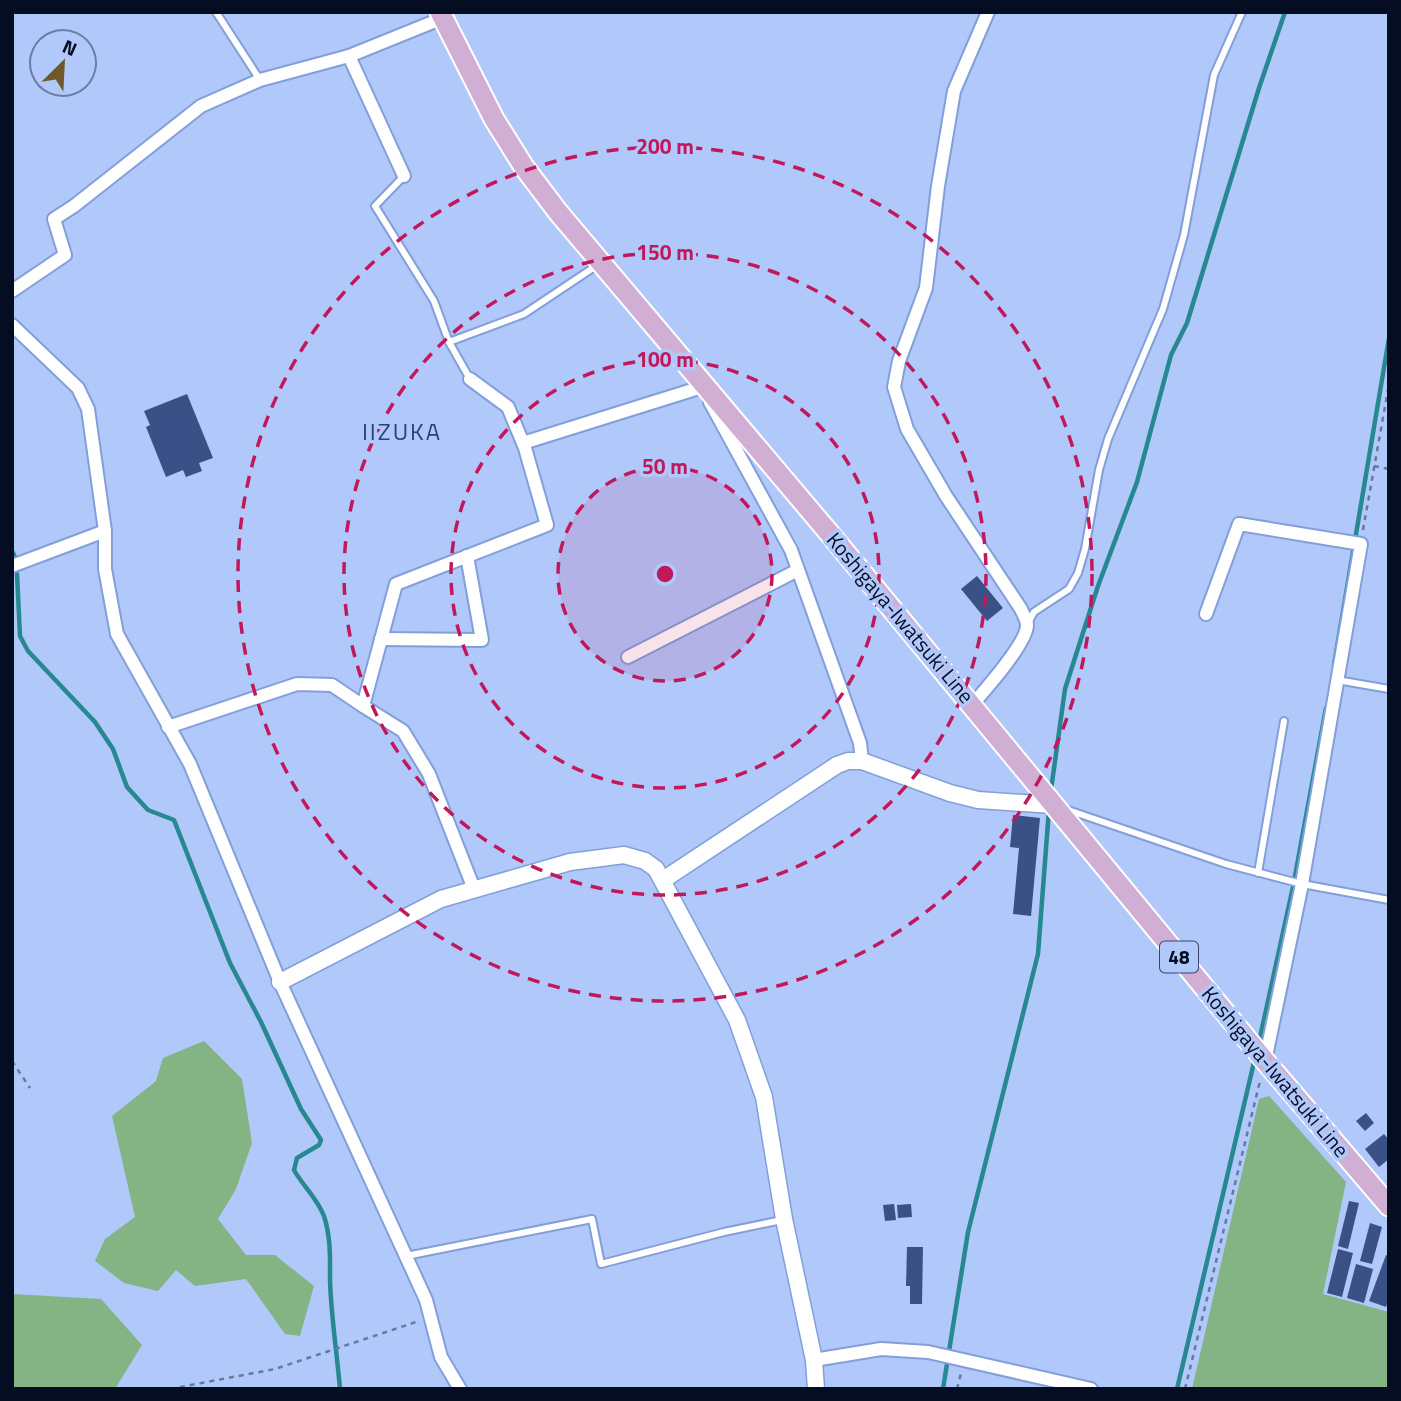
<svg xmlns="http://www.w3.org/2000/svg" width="1401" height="1401" viewBox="0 0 1401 1401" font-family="'Titillium Web',sans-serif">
	<rect width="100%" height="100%" fill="#b0c8fa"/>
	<!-- green -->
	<g fill="#84b484">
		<path d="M204,1041l38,38 10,64 -16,46 -18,30 28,36h29l39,31 -14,50 -15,-2 -39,-55 -51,7 -19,-16 -18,21 -34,-8 -29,-22 10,-22 30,-22 -23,-101 44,-35 7,-23z"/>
		<path d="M1269,1096l77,86 -23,112 66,18v77h-197l67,-290z"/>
		<path d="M12,1294l89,5 41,46 -27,44h-103z"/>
	</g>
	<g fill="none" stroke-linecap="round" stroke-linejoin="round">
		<!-- stream -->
		<g stroke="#278891" stroke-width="4.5">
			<path d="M12,551l3,6"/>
			<path d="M17,574l3,62 8,15 67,71 18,27 14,38 21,23 26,10 56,143 31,59 40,87 20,31 -2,5 -22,13 -3,12c9,16 23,28 30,46 7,22 6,42 6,64 1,36 7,73 10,109"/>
			<path d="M1334,665l55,-327"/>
			<path d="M1051,790l14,-101 33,-103 39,-104 34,-127 16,-32 72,-235 26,-76"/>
			<path d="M1259,1042l34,-155 33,-179"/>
			<path d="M943,1389l25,-157 70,-278 11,-145"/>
			<path d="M1177,1389l78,-331"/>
		</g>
	</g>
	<!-- building -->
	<g fill="#395186">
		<path d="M187,394l26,64 -14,5 3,8 -16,6 -3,-7 -17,7 -20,-50 4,-2 -6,-14z"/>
		<path d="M977,576l26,32 -16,13 -26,-32z"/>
		<path d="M1013,815l27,3 -9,98 -18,-2 6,-66 -9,-1z"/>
		<path d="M1366,1113l8,10 -9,8 -9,-10z"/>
		<path d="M1384,1134l5,6v19l-10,8 -14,-18z"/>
		<path d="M1349,1201l10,2 -11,46 -10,-3z"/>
		<path d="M894,1204l2,16 -11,1 -2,-16z"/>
		<path d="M911,1204l1,13 -14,1 -1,-13z"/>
		<path d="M1370,1223l12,4 -10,37 -12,-3z"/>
		<path d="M907,1247h16l-1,57h-12v-18h-4z"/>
		<path d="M1338,1249l15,4 -11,44 -15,-4z"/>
		<path d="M1386,1255l3,1v43l-3,8 -17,-6z"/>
		<path d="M1356,1264l17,5 -9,34 -17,-5z"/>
	</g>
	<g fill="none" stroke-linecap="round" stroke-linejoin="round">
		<defs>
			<g id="service">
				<path d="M216,12l44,68"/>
				<path d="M404,176l-29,30 59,95 15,41 21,37"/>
				<path d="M449,342l75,-28 75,-50"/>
				<path d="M1028,623l6,-11 35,-23 9,-16 7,-24 14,-79 9,-31 55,-130 21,-74 30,-160 28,-63"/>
				<path d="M1337,680l52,9"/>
				<path d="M1065,809l161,55 76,20 87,16"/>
				<path d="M1258,873l26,-152"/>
				<path d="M406,1256l186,-37 9,45 123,-32 58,-12"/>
			</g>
			<g id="minor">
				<path d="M349,56l55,120"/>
				<path d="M12,291l53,-36 -11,-36 20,-13 127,-100 59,-26 89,-24 94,-38"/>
				<path d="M12,325l66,63 10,21 17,122v38l12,65 73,130 90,218 146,318 15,57 19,32"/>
				<path d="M470,379l38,28 17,41 22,77 -151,59 -33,122 40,25 26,43 45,115"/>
				<path d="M710,402l81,148 69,193 2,18"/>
				<path d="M523,443l179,-56"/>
				<path d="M12,566l93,-35"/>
				<path d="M1206,614l33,-90 122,20 -59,340 -37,177"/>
				<path d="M381,639l101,1 -15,-84"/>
				<path d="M628,657l170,-87"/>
				<path d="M972,705c13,-15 55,-62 55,-80 0,-5 -4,-11 -6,-16l-75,-113 -39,-67 -13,-42 5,-26 27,-73 12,-102 16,-95 34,-79"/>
				<path d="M168,727l129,-43 35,1 31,21"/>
				<path d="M814,1360l67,-11 47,3 163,37"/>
			</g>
			<g id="tertiary">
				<path d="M663,880l174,-115 11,-4h14l88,32 28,7 75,5"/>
				<path d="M280,982l161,-83 129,-37 54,-7 21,6 11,8 81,151 27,77 20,122 30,141 2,29"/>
			</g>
			<path id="primary" d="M440,12l54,107 30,48 34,45 272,322 435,527 124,145"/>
		</defs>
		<!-- service casing -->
		<use href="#service" stroke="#839fda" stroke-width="10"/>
		<!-- minor casing -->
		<use href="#minor" stroke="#839fda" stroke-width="16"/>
		<!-- tertiary casing -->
		<use href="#tertiary" stroke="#839fda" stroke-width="19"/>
		<!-- primary casing -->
		<use href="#primary" stroke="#fff" stroke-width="23"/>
		<!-- path -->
		<g stroke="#67799e" stroke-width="2.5" stroke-dasharray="5 5" stroke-linecap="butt">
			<path d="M1374,466l15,3"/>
			<path d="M1363,530l26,-146"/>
			<path d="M12,1061l18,27"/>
			<path d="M170,1389l105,-20 144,-48"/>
			<path d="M957,1389l4,-16"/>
			<path d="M1185,1389l75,-308"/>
		</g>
		<!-- service -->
		<use href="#service" stroke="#fff" stroke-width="6"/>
		<!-- minor -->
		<use href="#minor" stroke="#fff" stroke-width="12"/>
		<!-- tertiary -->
		<use href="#tertiary" stroke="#fff" stroke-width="16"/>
		<!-- primary -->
		<use href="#primary" stroke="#d1afd4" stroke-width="19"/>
	</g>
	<!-- distance rings -->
	<circle cx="665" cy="574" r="107" fill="#c2185b" fill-opacity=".12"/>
	<g fill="none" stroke="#c2185b" stroke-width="3.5" stroke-dasharray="12 9">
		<circle cx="665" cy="574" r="107"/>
		<circle cx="665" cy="574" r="214"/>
		<circle cx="665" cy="574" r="321"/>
		<circle cx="665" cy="574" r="427"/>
	</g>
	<g text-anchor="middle" stroke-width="7" stroke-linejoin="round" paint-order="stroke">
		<!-- shield labels -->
		<rect fill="#b0c8fa" stroke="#384563" stroke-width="2" x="1160" y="941.5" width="38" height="31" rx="5"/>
		<g font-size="19" font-weight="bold" fill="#050d22">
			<text x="1179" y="964">48</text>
		</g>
		<!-- street labels -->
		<g font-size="21" fill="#050d22" stroke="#b0c8fa">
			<text transform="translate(900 618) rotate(50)" y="7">Koshigaya-Iwatsuki Line</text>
			<text transform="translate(1275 1072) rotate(50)" y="7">Koshigaya-Iwatsuki Line</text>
		</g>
		<!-- quarter labels -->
		<g font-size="24" letter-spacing="2" fill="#2b4276" stroke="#b0c8fa">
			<text x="402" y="440">IIZUKA</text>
		</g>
	</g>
	<circle cx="665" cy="574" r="10" fill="#c2185b" stroke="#b0c8fa" stroke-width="3.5"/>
	<g font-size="21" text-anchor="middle" font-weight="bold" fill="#c2185b" stroke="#b0c8fa" stroke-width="7" stroke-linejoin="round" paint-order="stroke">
		<text x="665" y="154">200 m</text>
		<text x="665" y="260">150 m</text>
		<text x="665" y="367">100 m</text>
		<text x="665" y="474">50 m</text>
	</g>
	<!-- border -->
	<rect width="1401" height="1401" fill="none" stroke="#050d22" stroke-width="28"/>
	<!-- north arrow -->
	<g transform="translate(63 63) rotate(24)"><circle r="33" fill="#b0c8fa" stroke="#6c7da4" stroke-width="2"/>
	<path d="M0-5L12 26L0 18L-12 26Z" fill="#6f5929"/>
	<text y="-10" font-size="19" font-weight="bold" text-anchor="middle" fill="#050d22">N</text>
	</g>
</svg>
